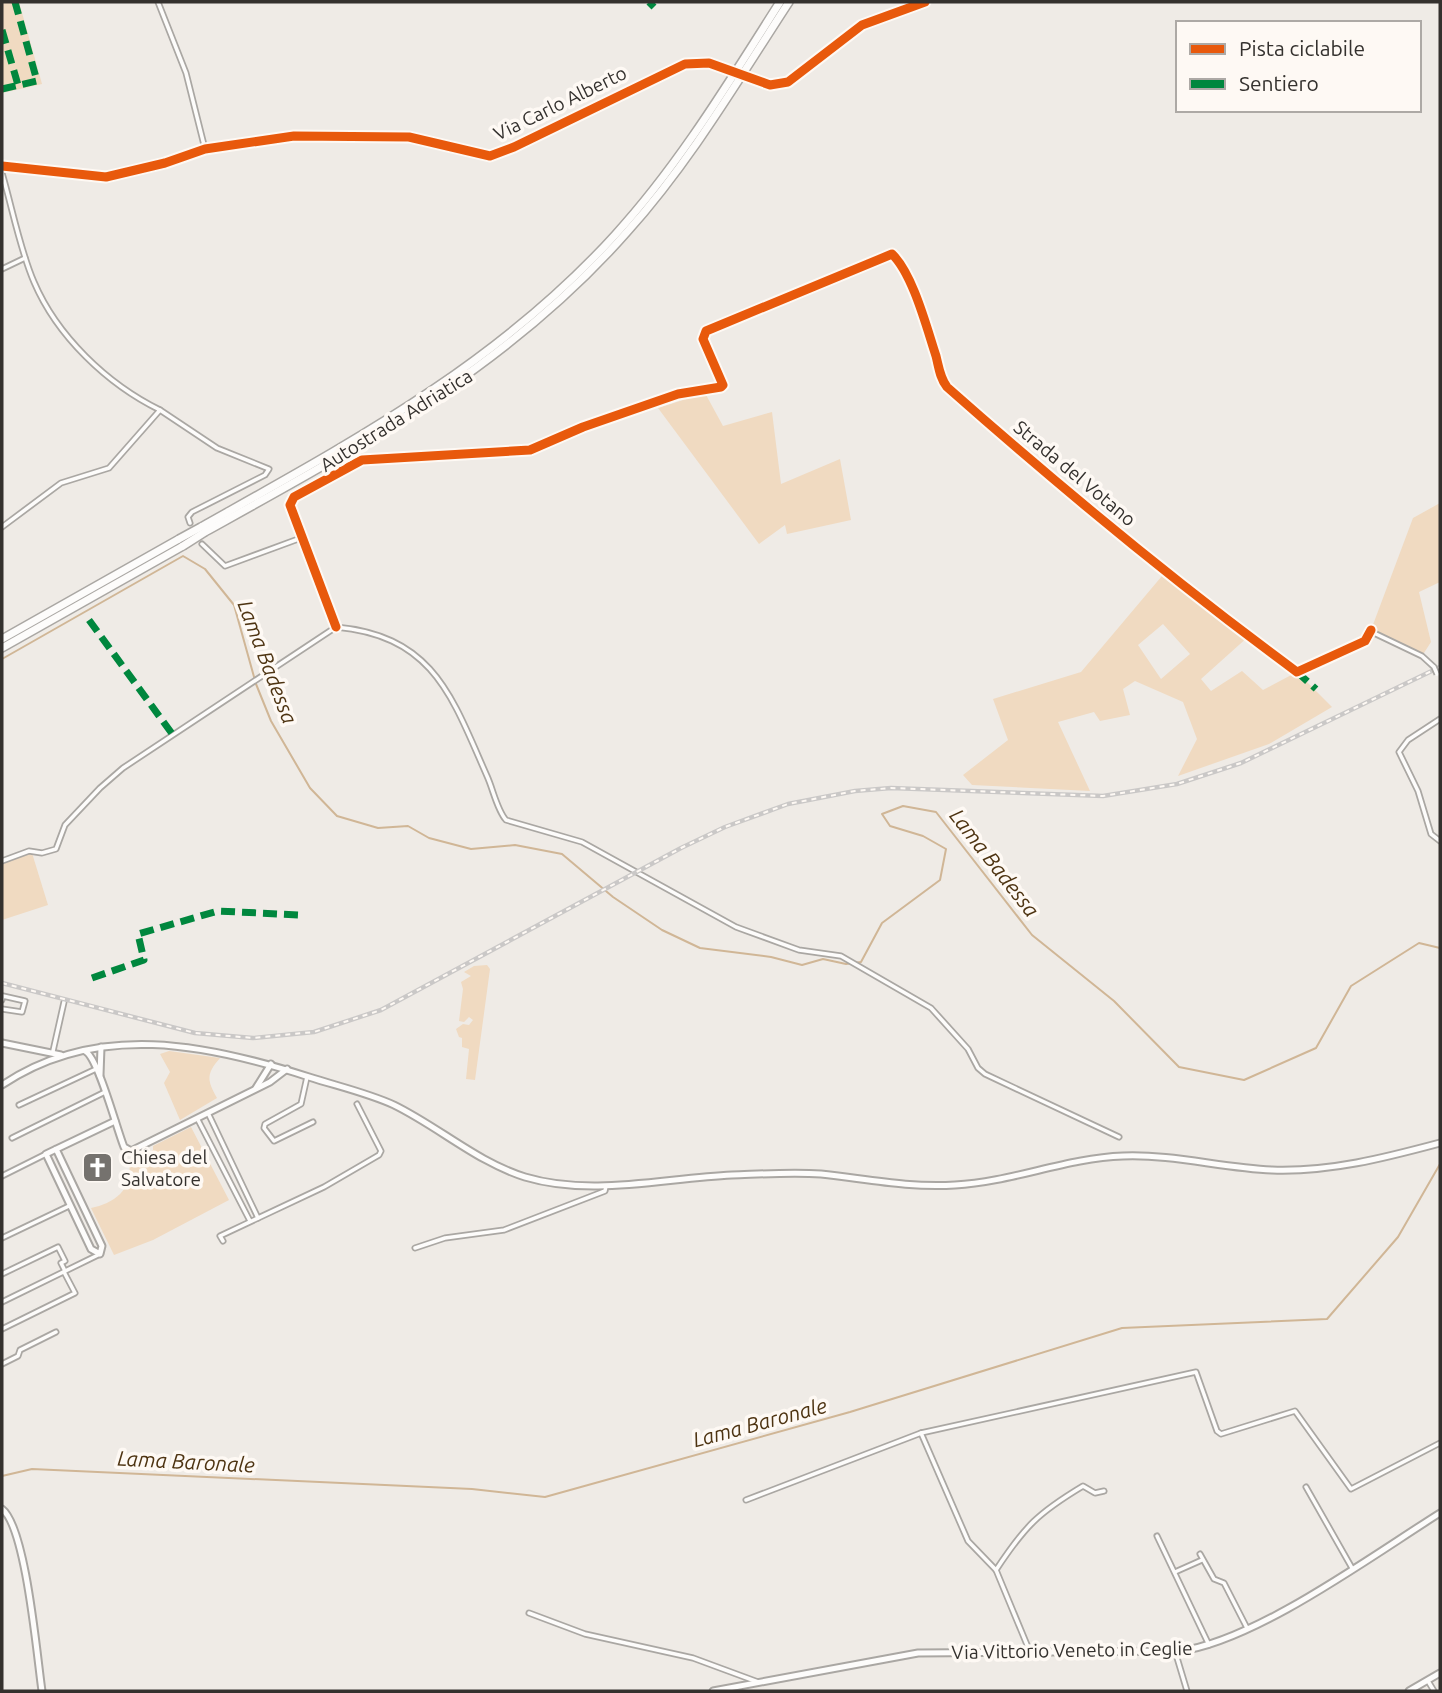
<svg xmlns="http://www.w3.org/2000/svg" width="1442" height="1693" viewBox="0 0 1442 1693" font-family="Ubuntu,sans-serif">
	<rect width="100%" height="100%" fill="#efebe6"/>
	<!-- green -->
	<g fill="#f0dac1" fill-rule="evenodd">
		<path d="M2,2h17l23,82 -40,9z"/>
		<path d="M705,393l18,33 49,-14 9,72 59,-25 11,61 -64,14 -2,-9 -26,19 -101,-136z"/>
		<path d="M1440,503v79l-21,10 12,50 -9,14 -51,-26 42,-112z"/>
		<path d="M1167,570l82,66 -48,43 10,12 31,-20 21,19 34,-18 35,35 -63,37 -91,32 19,-37 -14,-37 -48,-21 -12,8 7,26 -30,6 -6,-9 -36,10 32,69 -118,-6 -9,-10 45,-35 -15,-41 88,-27zM1163,624l27,30 -29,25 -23,-34z"/>
		<path d="M32,853l16,52 -46,15v-56z"/>
		<path d="M487,965l3,4 -15,111 -9,-1 3,-30 -7,-2v-9l-3,-1 -3,-8 7,-5 6,1 4,-5 -4,-3 -5,5 -5,-1 4,-32 -2,-7 10,-6 -7,-4 10,-6z"/>
		<path d="M169,1051l51,7c-14,16 -13,22 -3,40l-37,22 -16,-37 6,-11 -10,-18z"/>
		<path d="M191,1127l38,73 -76,40 -39,15 -23,-47c22,-4 43,-19 38,-44l24,-14v-4z"/>
	</g>
	<g fill="none" stroke-linecap="round" stroke-linejoin="round">
		<!-- stream -->
		<g stroke="#d0b696" stroke-width="2">
			<path d="M2,659l181,-103 22,13 29,36 22,79 15,37 39,67 27,28 41,12 30,-2 21,12 42,11 44,-4 47,9 51,43 49,33 38,18 71,9 31,8 21,-6 23,5 15,-2 21,-39 58,-43 6,-31 -23,-13 -33,-10 -8,-12 21,-8 33,6 96,123 82,66 65,66 65,13 72,-32 35,-62 68,-43 21,5"/>
			<path d="M2,1476l30,-7 440,20 73,8 305,-85 272,-84 205,-9 71,-82 42,-73"/>
		</g>
		<defs>
			<g id="street">
				<path d="M158,2l28,71 19,76"/>
				<path d="M758,82c42,11 71,-41 105,-58 20,-10 42,-15 62,-22"/>
				<path d="M2,166l104,11 59,-14 40,-14 89,-13 115,1 81,19 24,-9 162,-81 18,-4 24,4"/>
				<path d="M2,173c10,34 18,77 32,109 23,54 73,102 126,128l-51,58 -48,15 -59,44"/>
				<path d="M2,269l23,-11"/>
				<path d="M160,410l57,38 52,21 -4,6 -73,37 -4,5 2,6"/>
				<path d="M202,544l23,22 76,-28"/>
				<path d="M336,627l-46,-122 4,-8 68,-37 168,-10 53,-23 95,-33 43,-7 2,-2 -20,-46 3,-8 186,-77c21,20 35,75 44,102 3,12 4,22 11,31 113,100 229,196 350,285l68,-31 6,-11"/>
				<path d="M336,627c98,9 116,70 151,149 6,13 10,34 19,44l76,22 154,85 63,23 42,6 90,52 37,41 10,19 7,6 134,63"/>
				<path d="M1376,634l46,22 12,11"/>
				<path d="M1440,719l-32,21 -9,12 19,39 13,43 9,7"/>
				<path d="M2,861l27,-10 13,2 14,-4 9,-24 35,-37 23,-20 213,-141"/>
				<path d="M2,1000l1,-4 22,5 -3,11 -20,-3"/>
				<path d="M53,1051l11,-49"/>
				<path d="M307,1077l-6,27 -36,20 -1,4 10,13 39,-19"/>
				<path d="M19,1105l77,-36"/>
				<path d="M208,1113l50,105"/>
				<path d="M197,1118l53,103"/>
				<path d="M12,1138l93,-46"/>
				<path d="M2,1176l44,-22"/>
				<path d="M2,1238l67,-32"/>
				<path d="M223,1241l-3,-5 104,-49 55,-32 2,-4 -24,-47"/>
				<path d="M415,1248l30,-10 59,-8 101,-39 1,-5"/>
				<path d="M2,1274l56,-27 7,14 -4,2 4,8"/>
				<path d="M2,1302l98,-48"/>
				<path d="M2,1329l73,-36 -11,-21"/>
				<path d="M2,1364l16,-8 2,-6 36,-18"/>
				<path d="M921,1433l47,108 28,29"/>
				<path d="M1306,1487l46,81"/>
				<path d="M746,1500l175,-67 275,-61 21,59 4,3 74,-23 56,78 89,-46"/>
				<path d="M1157,1536l52,109"/>
				<path d="M1200,1554l14,25 10,4 23,45"/>
				<path d="M1175,1572l27,-12"/>
				<path d="M529,1613l56,21 108,24 65,24"/>
				<path d="M1175,1651l12,40"/>
				<path d="M1030,1652l-34,-82c29,-44 42,-57 87,-84l12,7 9,-2"/>
				<path d="M1428,1681l6,10"/>
			</g>
			<g id="secondary">
				<path d="M2,1043l59,12"/>
				<path d="M85,1051c13,6 32,79 39,96l7,4 139,-69 17,-13"/>
				<path d="M100,1075l1,-28"/>
				<path d="M2,1085c95,-64 205,-41 307,-8 28,9 59,16 85,28 45,22 83,57 131,72 67,20 139,1 207,-2 30,-1 60,-3 89,-1 46,5 88,14 134,11 57,-3 111,-27 168,-29 50,-2 99,12 149,14 58,2 112,-12 168,-27"/>
				<path d="M256,1088l15,-24"/>
				<path d="M56,1149l46,97 -2,8 -9,-5 -45,-95 69,-33"/>
				<path d="M2,1509c24,18 35,148 40,182"/>
				<path d="M713,1691l205,-38 262,-2c76,-10 193,-96 260,-138"/>
				<path d="M1409,1691l31,-18"/>
			</g>
			<g id="highway">
				<path d="M201,527c151,-85 296,-162 414,-292 64,-70 114,-153 165,-233"/>
				<path d="M205,532c155,-86 303,-165 422,-300 63,-70 111,-152 162,-230"/>
				<path d="M2,639l177,-100"/>
				<path d="M2,648l181,-102"/>
			</g>
		</defs>
		<!-- street casing -->
		<use href="#street" stroke="#aaa7a3" stroke-width="7"/>
		<!-- secondary casing -->
		<use href="#secondary" stroke="#aaa7a3" stroke-width="9"/>
		<!-- highway casing -->
		<use href="#highway" stroke="#aaa7a3" stroke-width="10"/>
		<!-- street -->
		<use href="#street" stroke="#fdfcfb" stroke-width="3.5"/>
		<!-- secondary -->
		<use href="#secondary" stroke="#fdfcfb" stroke-width="5"/>
		<!-- highway -->
		<use href="#highway" stroke="#fdfcfb" stroke-width="7"/>
		<defs>
			<path id="rail" d="M2,983l193,50 58,5 61,-6 67,-22 300,-162 44,-21 63,-23 67,-13 36,-3 212,8 74,-12 64,-21 199,-96"/>
		</defs>
		<!-- rail casing -->
		<use href="#rail" stroke="#cac8c7" stroke-width="4.5"/>
		<!-- rail -->
		<use href="#rail" stroke="#fef9f4" stroke-width="2" stroke-dasharray="5" stroke-linecap="butt"/>
		<defs>
			<g id="street-bridge">
				<path d="M718,66l40,16"/>
				<path d="M1434,667l3,7"/>
			</g>
			<g id="highway-bridge">
				<path d="M179,539l22,-12"/>
				<path d="M183,546l22,-14"/>
			</g>
		</defs>
		<!-- street-bridge casing -->
		<use href="#street-bridge" stroke="#aaa7a3" stroke-width="7" stroke-linecap="butt"/>
		<!-- highway-bridge casing -->
		<use href="#highway-bridge" stroke="#aaa7a3" stroke-width="10" stroke-linecap="butt"/>
		<!-- street-bridge -->
		<use href="#street-bridge" stroke="#fdfcfb" stroke-width="3.5"/>
		<!-- highway-bridge -->
		<use href="#highway-bridge" stroke="#fdfcfb" stroke-width="7"/>
		<!-- quiet -->
		<g stroke="#00873e" stroke-width="7" stroke-dasharray="14 7" stroke-linecap="butt">
			<path d="M649,2l5,5"/>
			<path d="M2,30l16,55"/>
			<path d="M2,89l35,-8 -22,-79"/>
			<path d="M89,620l84,115"/>
			<path d="M1297,672l19,17"/>
			<path d="M92,978l52,-18 -6,-26 80,-23 81,4"/>
		</g>
		<defs>
			<g id="cycleway">
				<path d="M2,166l104,11 59,-14 40,-14 89,-13 115,1 81,19 24,-9 171,-83 24,-1 61,22 18,-3 74,-57 63,-23"/>
				<path d="M336,627l-46,-122 4,-8 68,-37 168,-10 53,-23 95,-33 43,-7 2,-2 -20,-46 3,-8 186,-77c21,20 35,75 44,102 3,12 4,22 11,31 113,100 229,196 350,285l68,-31 6,-11"/>
			</g>
		</defs>
		<!-- cycleway casing -->
		<use href="#cycleway" stroke="#fef9f4" stroke-width="13"/>
		<!-- cycleway -->
		<use href="#cycleway" stroke="#e8590c" stroke-width="9"/>
	</g>
	<!-- icons -->
	<defs>
		<symbol id="church-square" viewBox="-11 -11 22 22"><rect x="-9" y="-9" width="18" height="18" rx="4" fill="#75726e" stroke="#fef9f4"/><path d="M-1.2-6h2.4v3.5h3.3v2.4h-3.3V6h-2.4V-.1h-3.3v-2.4h3.3Z" fill="#fff"/></symbol>
	</defs>
	<g fill-rule="evenodd">
		<use href="#church-square" x="80" y="1150" width="35" height="35"/>
	</g>
	<g text-anchor="middle" stroke-width="7" stroke-linejoin="round" paint-order="stroke">
		<!-- street labels -->
		<g font-size="19" fill="#34312e" stroke="#fef9f4">
			<text transform="translate(560 103) rotate(-26)" y="7">Via Carlo Alberto</text>
			<text transform="translate(396 420) rotate(-32)" y="7">Autostrada Adriatica</text>
			<text transform="translate(1075 473) rotate(40)" y="7">Strada del Votano</text>
			<text transform="translate(1072 1650) rotate(-1)" y="7">Via Vittorio Veneto in Ceglie</text>
		</g>
		<!-- poi labels -->
		<g font-size="19" fill="#34312e" stroke="#fef9f4" text-anchor="start">
			<text x="121" y="1164">Chiesa del<tspan x="121" dy="22">Salvatore</tspan></text>
		</g>
		<!-- water labels -->
		<g font-size="21" font-style="italic" fill="#4e3412" stroke="#fef9f4">
			<text transform="translate(267 662) rotate(69)" y="7">Lama Badessa</text>
			<text transform="translate(994 863) rotate(52)" y="7">Lama Badessa</text>
			<text transform="translate(760 1423) rotate(-15)" y="7">Lama Baronale</text>
			<text transform="translate(186 1462) rotate(3)" y="7">Lama Baronale</text>
		</g>
	</g>
	<!-- border -->
	<rect width="1442" height="1693" fill="none" stroke="#34312e" stroke-width="7"/>
	<!-- legend -->
	<rect x="1176" y="21" width="245" height="91" fill="#fef9f4" stroke="#ada9a5" stroke-width="2"/>
	<rect x="1190" y="44" width="35" height="10" fill="#e8590c" stroke="#ada9a5" stroke-width="2"/>
	<text x="1239" y="56" font-size="21" fill="#34312e">Pista ciclabile</text>
	<rect x="1190" y="79" width="35" height="10" fill="#00873e" stroke="#ada9a5" stroke-width="2"/>
	<text x="1239" y="91" font-size="21" fill="#34312e">Sentiero</text>
</svg>
